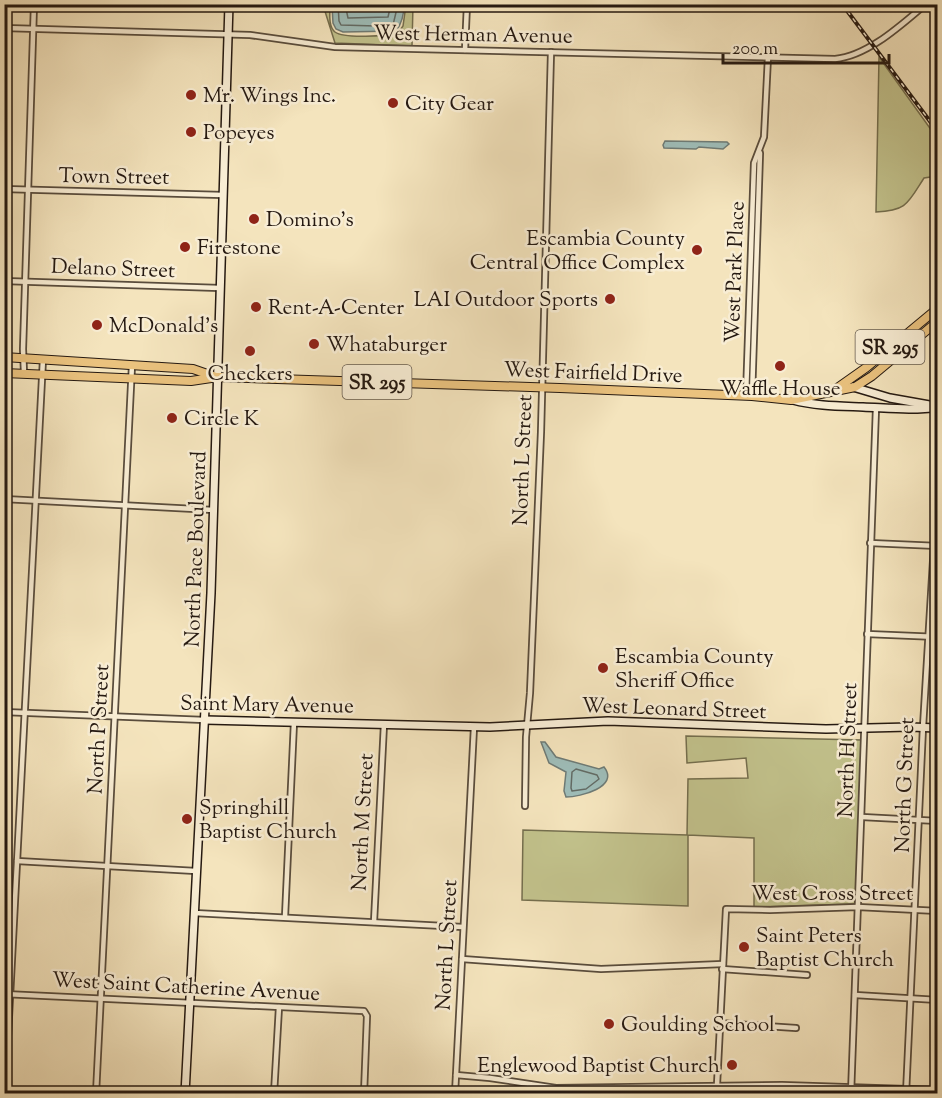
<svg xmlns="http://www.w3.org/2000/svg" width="942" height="1098" viewBox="0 0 942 1098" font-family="'Sorts Mill Goudy',serif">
	<rect width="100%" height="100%" fill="#f4e4bd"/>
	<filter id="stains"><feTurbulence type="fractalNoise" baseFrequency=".00333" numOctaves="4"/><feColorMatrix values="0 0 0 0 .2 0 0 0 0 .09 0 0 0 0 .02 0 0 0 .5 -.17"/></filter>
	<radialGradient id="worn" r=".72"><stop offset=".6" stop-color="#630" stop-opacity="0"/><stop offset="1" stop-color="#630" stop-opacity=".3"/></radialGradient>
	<!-- green -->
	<g fill="#c2c28c" stroke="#746e4e" stroke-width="1.5">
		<path d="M323,5h7c0,8 -2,21 5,27 9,7 52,4 63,1l5,-7 3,-21h7l-1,41 -77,-3z"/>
		<path d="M879,57l58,81v38l-13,2c-16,25 -17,33 -48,34z"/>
		<path d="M686,736l176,4 -6,164 -102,3v-69l-66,-3v71l-166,-6 1,-70 164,5 1,-56 60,-1 -2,-20 -59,5z"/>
	</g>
	<!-- water -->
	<g fill="#9ebdb9" stroke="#6e7b76" stroke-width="1.5">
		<path d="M332,5h72c0,9 -2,18 -8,26l-53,1 -7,-3 -3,-6z"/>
		<path d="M665,141l62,1 2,2 -6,5 -24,-2 -3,2 -32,-1 -1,-3z"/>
		<path d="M541,742h4l11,15 43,12 5,-2c16,20 -24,30 -38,30l-2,-6 2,-19 -17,-9z"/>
	</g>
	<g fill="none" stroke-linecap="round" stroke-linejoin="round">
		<!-- shore -->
		<g stroke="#626b65" stroke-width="1.5">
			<path d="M338,4l1,17 2,4 35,1 17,-1 5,-21"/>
			<path d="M345,4l3,14 40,-1 3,-13"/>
			<path d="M576,769l21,6 2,4 -13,10 -14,2 -1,-3 1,-16z"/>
		</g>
		<defs>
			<g id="street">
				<path d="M4,28l246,7 85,12 500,12c33,-3 66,-34 91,-55"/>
				<path d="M465,50l2,-46"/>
				<path d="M4,189l219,6"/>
				<path d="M4,281l216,7"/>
				<path d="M24,373l-1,-24 11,-345"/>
				<path d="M746,396l8,-233 10,-26 4,-80"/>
				<path d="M752,396l8,-243"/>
				<path d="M4,499l210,11"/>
				<path d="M870,543l68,3"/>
				<path d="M867,634l71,3"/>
				<path d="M4,712l201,8"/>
				<path d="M525,806l1,-69 4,-44 11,-261 10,-380"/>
				<path d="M862,817l76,4"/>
				<path d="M17,861l179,10"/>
				<path d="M194,913l269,14"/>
				<path d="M285,917l9,-195"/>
				<path d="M374,922l10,-198"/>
				<path d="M462,959l139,10 122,-5"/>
				<path d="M722,969l85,6"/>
				<path d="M4,994l360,17 3,5 -3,78"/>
				<path d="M855,995l83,5"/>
				<path d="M719,1023l77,5"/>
				<path d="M456,1075l34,3 66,10 226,-3 156,5"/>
				<path d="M717,1085l9,-176 44,1 88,-3 80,4"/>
				<path d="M5,1094l38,-735"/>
				<path d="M96,1094l36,-729"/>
				<path d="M274,1094l5,-87"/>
				<path d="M455,1094l19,-367"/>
				<path d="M851,1094l25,-686"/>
				<path d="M906,1094l17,-367 15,-249"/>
			</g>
			<g id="secondary">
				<path d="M853,387l37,11 45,8"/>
				<path d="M793,400c23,6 46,6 70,7 25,1 50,4 75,0"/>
				<path d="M205,720l285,7 118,-6 218,8 84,-2 28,1"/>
				<path d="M185,1094l26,-501 18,-589"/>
			</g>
			<g id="primary">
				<path d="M932,4l6,8"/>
				<path d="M4,357l189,12 23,8"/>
				<path d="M4,373l187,8 27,-4 342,11 192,8 39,4 64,-13 17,-11 66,-55"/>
				<path d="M833,391l34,-24 71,-59"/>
			</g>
		</defs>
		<!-- street casing -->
		<use href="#street" stroke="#594c3c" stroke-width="8"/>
		<!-- secondary casing -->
		<use href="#secondary" stroke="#251911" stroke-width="10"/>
		<!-- primary casing -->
		<use href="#primary" stroke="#251911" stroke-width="10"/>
		<!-- street -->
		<use href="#street" stroke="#f8edd4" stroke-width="4.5"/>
		<!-- secondary -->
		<use href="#secondary" stroke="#f8edd4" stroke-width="7"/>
		<!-- primary -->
		<use href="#primary" stroke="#eac27e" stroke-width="8"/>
		<defs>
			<path id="rail" d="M842,4l96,128"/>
		</defs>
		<!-- rail casing -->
		<use href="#rail" stroke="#251911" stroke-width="4"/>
		<!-- rail -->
		<use href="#rail" stroke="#f8edd4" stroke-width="1.5" stroke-dasharray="4.5" stroke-linecap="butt"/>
	</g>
	<!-- markers -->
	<g fill="#8f2418" stroke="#f8edd4" stroke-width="2">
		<circle cx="191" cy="95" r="6"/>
		<circle cx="393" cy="103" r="6"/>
		<circle cx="191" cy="132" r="6"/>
		<circle cx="254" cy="219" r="6"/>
		<circle cx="185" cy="247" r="6"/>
		<circle cx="697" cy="250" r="6"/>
		<circle cx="610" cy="299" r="6"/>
		<circle cx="256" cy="307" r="6"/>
		<circle cx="97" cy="325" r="6"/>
		<circle cx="314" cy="344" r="6"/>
		<circle cx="250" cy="351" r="6"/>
		<circle cx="780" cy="366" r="6"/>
		<circle cx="172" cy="418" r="6"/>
		<circle cx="603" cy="668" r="6"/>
		<circle cx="187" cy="819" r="6"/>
		<circle cx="744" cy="947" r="6"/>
		<circle cx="609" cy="1024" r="6"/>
		<circle cx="732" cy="1065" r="6"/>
	</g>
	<g text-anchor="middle" stroke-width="5" stroke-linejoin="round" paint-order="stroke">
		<!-- shield labels -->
		<g fill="#f8edd4" stroke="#64594c" stroke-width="1.5">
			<rect x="855.5" y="330" width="69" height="34" rx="4.5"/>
			<rect x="342.5" y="365" width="69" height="34" rx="4.5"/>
		</g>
		<g font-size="20" font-weight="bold" fill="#251911">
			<text x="890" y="354">SR 295</text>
			<text x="377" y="389">SR 295</text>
		</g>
		<!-- street labels -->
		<g font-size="21" fill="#251911" stroke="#f8edd4">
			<text transform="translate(473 34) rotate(1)" y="7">West Herman Avenue</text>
			<text transform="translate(114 176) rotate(1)" y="7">Town Street</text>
			<text transform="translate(113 268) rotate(2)" y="7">Delano Street</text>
			<text transform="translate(734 272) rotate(-88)" y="7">West Park Place</text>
			<text transform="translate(593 372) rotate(2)" y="7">West Fairfield Drive</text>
			<text transform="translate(522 460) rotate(-88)" y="7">North L Street</text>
			<text transform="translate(195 549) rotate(-88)" y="7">North Pace Boulevard</text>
			<text transform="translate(267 704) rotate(1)" y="7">Saint Mary Avenue</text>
			<text transform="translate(674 708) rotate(2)" y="7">West Leonard Street</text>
			<text transform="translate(98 729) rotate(-87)" y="7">North P Street</text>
			<text transform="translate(847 750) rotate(-88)" y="7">North H Street</text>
			<text transform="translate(904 785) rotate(-88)" y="7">North G Street</text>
			<text transform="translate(362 822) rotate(-87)" y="7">North M Street</text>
			<text x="832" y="900">West Cross Street</text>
			<text transform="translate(446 945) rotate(-87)" y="7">North L Street</text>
			<text transform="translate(186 986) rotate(3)" y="7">West Saint Catherine Avenue</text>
		</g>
		<!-- poi labels -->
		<g font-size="21" fill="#251911" stroke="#f8edd4" text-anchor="start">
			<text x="203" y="102">Mr. Wings Inc.</text>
			<text x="405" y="110">City Gear</text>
			<text x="203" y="139">Popeyes</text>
			<text x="266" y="226">Domino's</text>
			<text x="685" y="245" text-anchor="end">Escambia County<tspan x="685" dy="24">Central Office Complex</tspan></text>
			<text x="197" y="254">Firestone</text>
			<text x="598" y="306" text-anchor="end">LAI Outdoor Sports</text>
			<text x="268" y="314">Rent-A-Center</text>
			<text x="109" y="332">McDonald's</text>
			<text x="326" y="351">Whataburger</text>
			<text x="250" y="380" text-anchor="middle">Checkers</text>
			<text x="780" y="395" text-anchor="middle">Waffle House</text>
			<text x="184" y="425">Circle K</text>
			<text x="615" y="663">Escambia County<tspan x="615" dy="24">Sheriff Office</tspan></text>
			<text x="199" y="814">Springhill<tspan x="199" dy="24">Baptist Church</tspan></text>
			<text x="756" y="942">Saint Peters<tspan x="756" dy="24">Baptist Church</tspan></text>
			<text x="621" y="1031">Goulding School</text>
			<text x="720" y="1072" text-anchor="end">Englewood Baptist Church</text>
		</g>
	</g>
	<!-- margin -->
	<rect width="942" height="1098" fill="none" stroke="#f4e4bd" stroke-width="24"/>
	<rect x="6" y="6" width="930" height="1086" fill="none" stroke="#251911" stroke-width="3"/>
	<rect x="12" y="12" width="918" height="1074" fill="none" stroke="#251911" stroke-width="1.5"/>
	<!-- scale -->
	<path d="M723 54v9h166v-9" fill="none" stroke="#251911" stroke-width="3"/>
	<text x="732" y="54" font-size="18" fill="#251911" stroke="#f8edd4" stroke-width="4.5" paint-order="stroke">200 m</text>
	<rect width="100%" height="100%" filter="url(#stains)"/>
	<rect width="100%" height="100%" fill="url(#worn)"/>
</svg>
